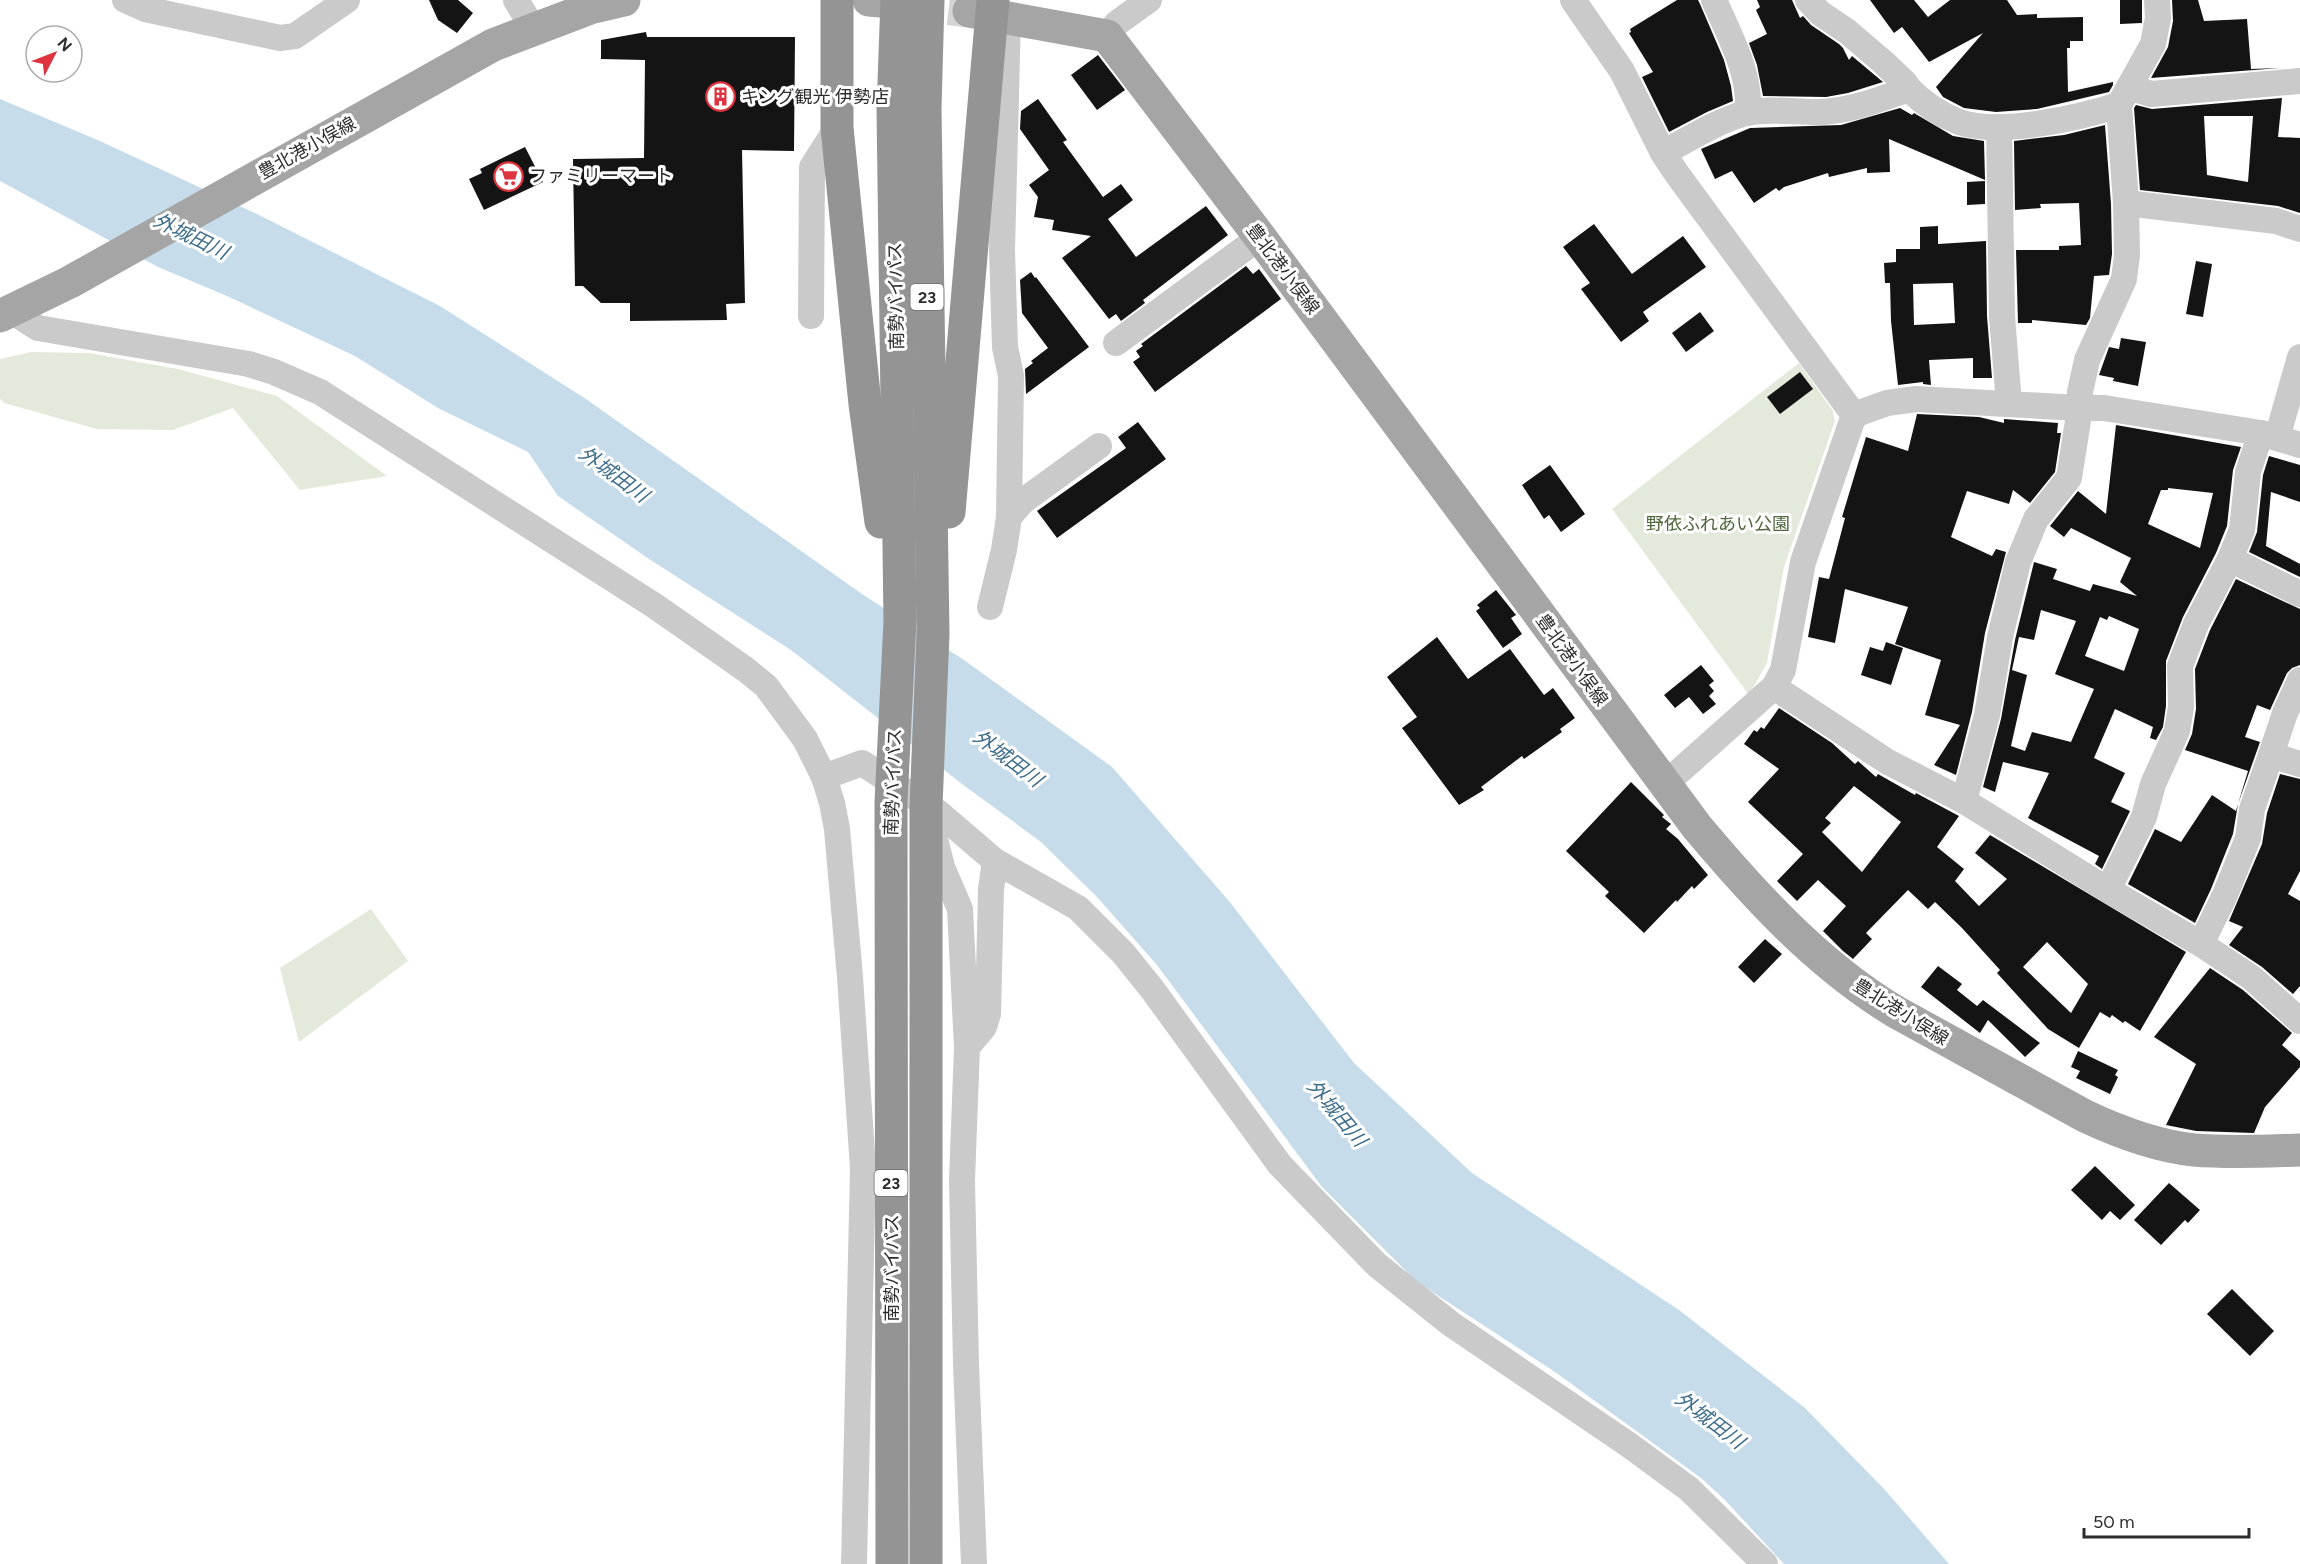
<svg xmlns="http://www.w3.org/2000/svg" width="2300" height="1564" viewBox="0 0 2300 1564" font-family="Figtree,'Noto Sans JP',sans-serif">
	<rect width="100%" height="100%" fill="#fff"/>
	<!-- green -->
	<g fill="#e3eadb">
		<path d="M31,352l58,1 89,16 99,27 110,80 -87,14 -67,-82 -60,22 -76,-1 -93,-26 -4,-4v-40z"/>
		<path d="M1799,363l34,48 2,10 -51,146 -17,96 -18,32 -137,-186z"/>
		<path d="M371,909l37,52 -109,81 -19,-74z"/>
	</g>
	<!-- water -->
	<path fill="#c7dcea" d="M0,99l100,42 157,73 183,92 146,93 276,195 102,66 148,107 117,134 125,162 118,110 207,137 126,98 80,82 64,74h-165l-60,-65 -23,-21 -146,-106 -138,-90 -95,-95 -165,-222 -60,-68 -56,-55 -79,-58 -171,-134 -142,-91 -91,-63 -30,-44 -90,-44 -83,-52 -128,-60 -69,-29 -158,-86z"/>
	<!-- building -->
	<g fill="#141414" fill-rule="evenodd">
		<path d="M429,0h29l15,13 -16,20 -19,-13z"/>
		<path d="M1677,0h21l2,4 24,56 7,26 2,15 -26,11 -38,20 -27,-55 11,-5 -24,-39 2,-1 -1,-3z"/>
		<path d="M1757,0h35l8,18 3,-2 8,9 28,19 4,4 6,12 3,-4 31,26 -35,11 -22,4 -63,-1 -6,-31 -8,-22 18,-9 -11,-24 4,-3z"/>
		<path d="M1870,0h44l14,17 22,-17h57l10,15 20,-1v4l46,-1v24h-13v7h-3l1,44 45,-10v3l-4,7 -72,17 -41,3 -32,-4 -21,-11 -7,-10 47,-54 -54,29 -27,-35 -8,6z"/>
		<path d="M2120,0h22v23l-22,1z"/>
		<path d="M2172,0h26l6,21 43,-2 4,50 29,-1 -129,10 17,-31 5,-26z"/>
		<path d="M646,32l1,5h148l-1,114 -52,-1 3,153 -19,1 1,16 -97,1v-18h-29l-18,-17h-8l-2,-127 71,-1 1,-98 -44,-1v-19z"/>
		<path d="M1098,55l27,35 -28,20 -26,-35z"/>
		<path d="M2282,98l-4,39 22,1v75l-22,-7 -138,-16 -6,-82 2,-3 16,4zM2204,116h49l-5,66 -41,-7z"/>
		<path d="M1038,99l29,41 -4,2 40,55 18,-13 12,16 -25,19 28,38 70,-51 22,29 -85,65 2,3 -24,18 -5,-7 -7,5 -47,-61 29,-22 -39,-6 2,-10 -20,-3 4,-20 -9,-12 20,-15 -29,-41 1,-18z"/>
		<path d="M1900,108l12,7 2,-2 39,23 31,5 1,39 -96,-41 1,33 -23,1v-5l-38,9 -1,-4 -44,14 -5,4 -3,-3 -22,15 -22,-32 -17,8 -14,-30 49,-21 91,-3z"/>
		<path d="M2105,125l6,79 1,50 -3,21 -15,1 -4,42 -4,7 -54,-5v3h-14l-2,-73h43v-4l22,-1 -2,-42 -39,1 1,4 -26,2 -1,-69 50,-6z"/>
		<path d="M525,147l18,35 -59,28 -15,-31 13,-6 -2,-4z"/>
		<path d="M1985,181v23l-18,1v-23z"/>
		<path d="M1594,224l38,50 51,-38 23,31 -63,45 6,9 -28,21 -40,-53 9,-6 -27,-36z"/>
		<path d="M1938,226v18l48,-3 1,75 5,62h-19v-20l-44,2 2,25 -8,-1v-2l-25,3 -7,-64 -1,-38h-5l-1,-20 12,-1v-13h24v-22zM1953,283l2,40 -41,2 -1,-41z"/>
		<path d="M2196,261l16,3 -9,53 -17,-3z"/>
		<path d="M1246,266l7,8 6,-5 22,30 -126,93 -22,-30 7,-5 -4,-6 7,-5 -2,-2z"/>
		<path d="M1031,272l4,6 1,-1 53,70 -63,47 -1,-25 8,-6 -2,-2 17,-13 -26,-35 -2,-33z"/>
		<path d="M1700,312l14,19 -28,21 -14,-19z"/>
		<path d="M2121,338l25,4 -8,44 -25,-5 1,-3 -15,-3 10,-28 10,2z"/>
		<path d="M1800,372l13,17 -33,25 -13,-17z"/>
		<path d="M1917,414l62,3 25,6v-4l54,4 -1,10h4l-6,39 -25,31 -17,-13 -4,14 -42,-13 -16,46 41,19 4,-7 10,3 -21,81 -13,79 -16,63 -22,-10 26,-40 -35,-10 16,-55 -46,-16 13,-37 -63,-18 -10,54 -27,-6 11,-60 10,2 16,-61 -3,-1 24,-80 42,14z"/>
		<path d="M1138,422l28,37 -109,79 -20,-27 89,-63 -8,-11z"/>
		<path d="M2116,425l125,22 -8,23 -6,56 -11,27 -33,64 -17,44v45l-3,21 -7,13 -6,-2 3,-11 -38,-18 -21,49 31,15 -14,29 19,9 -28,58 -7,-5 4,-8 -71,-38 21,-45 -46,-11 -8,30 -12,-5 18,-68 14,-79 19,-78 23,7 -4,10 37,12 3,-7 44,12 -17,-14 11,-24 -60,-30 -7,9 -14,-11 28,-35 28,23zM2168,488l45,5 -13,55 -52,-24 13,-34h7zM2041,610l35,11 -21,53 39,15 -23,53 -39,-10 -7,19 -14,-5 16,-71 -15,-5 7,-33 15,3zM2109,616l30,13 -15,42 -39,-15 15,-39 7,3z"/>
		<path d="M2269,456l31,9v37l-29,-10 -5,54 34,18v13l-51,-25 8,-20 6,-57z"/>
		<path d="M1550,465l35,49 -24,18 -12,-17 -5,4 -22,-34z"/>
		<path d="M2236,579l64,30v56l-8,3 -5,5 -17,37 -13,-5 -12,32 15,5 -22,62 10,-33 -63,-21 7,-16 4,-25 -1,-40 15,-39z"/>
		<path d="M1496,590l20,25 -5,3 11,16 -19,14 -27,-37 4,-3 -3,-3z"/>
		<path d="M1437,637l31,42 42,-30 34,46 9,-7 22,30 -15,11 2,3 -38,27 -2,-3 -41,31 3,3 -25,15 -57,-77 15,-11 -30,-40z"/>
		<path d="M1886,642l17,6 -12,37 -30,-10 9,-28 13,4z"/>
		<path d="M1701,665l13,16 -5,4 5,6 -5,5 7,8 -13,10 -14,-17 -14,11 -11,-13z"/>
		<path d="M1779,708l53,35 23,21 3,-3 18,16 2,-3 37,21 1,-2 43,23 -22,31 27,22 -9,12 24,25 28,-27 -32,-26 15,-18 196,117 -46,79 -15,-10 -2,2 -11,-8 -2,3 -10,-6 -21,36 -31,-19 -51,-56 3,-3 -38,-42 -27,-26 -7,7 -20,-19 -42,43 6,6 -19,20 -10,-8 -20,-20 23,-25 -28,-26 -21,21 -20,-20 26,-27 -55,-52 31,-33 -35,-25 10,-14 3,2 4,-5 3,2zM1854,786l47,36 -39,50 -40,-40 9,-9 -6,-5zM2047,942l41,42 -17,29 -48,-46z"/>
		<path d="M2280,774l20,5v92l-12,23 12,7v85l-7,8 -31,-27 -33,-22 14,-18 -14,-6 33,-77 5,-31z"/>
		<path d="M1631,782l33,33 -2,2 9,7 -5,5 12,10 30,36 -14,14 -2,-3 -15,16 -1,-2 -32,33 -39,-37 4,-4 -43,-41z"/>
		<path d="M2212,795l24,16 2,-7 -5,30 -22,55 -16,34 -67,-39 27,-55 26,13z"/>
		<path d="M1765,939l17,15 -28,29 -16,-16z"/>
		<path d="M1938,966l24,18 -5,6 20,16 6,-6 57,43 -15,14 -37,-37 -8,13 -59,-46z"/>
		<path d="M2210,968l33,22 49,43 -10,12 18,16v6l-35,40 -11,26 -58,-2 -30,-6 30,-61 -42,-27z"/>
		<path d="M2078,1051l40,19 -3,5 3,2 -8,17 -34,-16 4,-7 -9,-4z"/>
		<path d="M2095,1166l40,39 -15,15 -10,-9 -8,9 -31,-30z"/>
		<path d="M2169,1183l31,27 -12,13 -3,-3 -24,25 -27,-25z"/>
		<path d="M2232,1289l42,42 -24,25 -43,-42z"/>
	</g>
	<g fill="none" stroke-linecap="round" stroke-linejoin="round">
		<!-- major-tunnel -->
		<path stroke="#d5d5d5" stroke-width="33" stroke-dasharray="33 16" stroke-linecap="butt" d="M900,3l69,8"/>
		<!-- minor -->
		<g stroke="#cacaca" stroke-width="26">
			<path d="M125,0l20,9 135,29 15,-2 52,-36"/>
			<path d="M516,0l18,30"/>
			<path d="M1573,0l49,71 41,82 14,21 177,241"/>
			<path d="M1714,0c15,35 37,73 34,113"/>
			<path d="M1808,0l12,13 28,19 35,30 22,21 4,6"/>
			<path d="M1107,36l10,-13 32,-23"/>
			<path d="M2129,87l22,7 149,-13"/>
			<path d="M1999,127l3,189 7,88"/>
			<path d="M1663,153c26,-14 54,-32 83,-40 22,-5 47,-1 69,-1 33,0 63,-12 94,-23 13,13 32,26 50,33 41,14 119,-4 160,-17"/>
			<path d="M2126,203l150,18 24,8"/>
			<path d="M13,312l25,16 211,36 25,8 46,20 335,214 90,63 21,17 39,53 19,38 8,26 5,26 13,148 13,191 -9,396"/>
			<path d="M811,316l1,-149 25,-39"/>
			<path d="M1116,343l144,-106"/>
			<path d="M1854,415l33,-12 29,-4 164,9h24l157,25 39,12"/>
			<path d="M2277,438l23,-81"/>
			<path d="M1009,517l14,-16 76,-55"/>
			<path d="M2230,559l70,35"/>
			<path d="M990,607l14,-57 5,-33 2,-141 -6,-29 -3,-97 6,-232"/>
			<path d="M1774,687l114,75 76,39 144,89 93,54 51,34 48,43"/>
			<path d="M2271,755l14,-42 15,-33"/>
			<path d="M824,777l38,-14 77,50 56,48 83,47 45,45 29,36 128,176 97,100 74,59 178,121 60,44 76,75"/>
			<path d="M1665,784l109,-97 9,-17 20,-108 51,-147"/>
			<path d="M1964,801l23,-86 13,-78 18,-75 18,-43 33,-41 11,-70v-16l7,-32 37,-81 3,-24 -1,-52 -7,-98 34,-61 5,-26 -1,-18"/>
			<path d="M934,835l8,32 18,42 7,138 -5,133 4,184 8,200"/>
			<path d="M2108,890l36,-73 9,-33 24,-53 4,-24 -1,-41 16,-42 34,-65 12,-29 6,-58 13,-39"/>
			<path d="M2201,944l24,-49 23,-57 4,-29 19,-54 29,9"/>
			<path d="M967,1047l17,-20 4,-13 3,-125 4,-28"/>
		</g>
		<!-- major -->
		<g stroke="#a5a5a5" stroke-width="33">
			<path d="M869,0l12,1"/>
			<path d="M969,11l138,25 153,201 437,590c58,69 121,138 199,185l189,104c34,16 71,30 109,34 35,3 71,1 106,0"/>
			<path d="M0,316l70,-34 423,-237 97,-37 34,-8"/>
		</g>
		<!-- highway -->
		<g stroke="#949494" stroke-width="33">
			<path d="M837,0v128l28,276 16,118"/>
			<path d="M949,512l44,-512"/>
			<path d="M892,1564l-1,-762 9,-181 -7,-512 4,-109"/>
			<path d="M926,1564v-758l7,-172 -8,-526 3,-108"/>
		</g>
	</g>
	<!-- icons -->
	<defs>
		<symbol id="building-ring" viewBox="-11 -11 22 22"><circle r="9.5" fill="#fff" stroke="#df343f" stroke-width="1.5"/><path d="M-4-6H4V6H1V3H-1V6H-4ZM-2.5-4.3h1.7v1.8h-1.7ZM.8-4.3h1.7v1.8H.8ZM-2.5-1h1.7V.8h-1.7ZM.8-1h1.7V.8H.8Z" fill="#df343f"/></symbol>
		<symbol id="supermarket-ring" viewBox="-11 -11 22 22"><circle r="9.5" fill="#fff" stroke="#df343f" stroke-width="1.5"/><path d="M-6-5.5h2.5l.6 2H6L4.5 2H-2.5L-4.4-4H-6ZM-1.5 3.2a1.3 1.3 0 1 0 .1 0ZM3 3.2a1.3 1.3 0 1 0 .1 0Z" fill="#df343f"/></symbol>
	</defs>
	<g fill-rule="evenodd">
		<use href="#building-ring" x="704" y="80" width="33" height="33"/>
		<use href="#supermarket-ring" x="492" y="160" width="33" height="33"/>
	</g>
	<g text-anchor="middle" stroke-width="6" stroke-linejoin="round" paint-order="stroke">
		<!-- shield labels -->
		<g fill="#fff" stroke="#6c6c6c" stroke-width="1.5">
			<rect x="910.5" y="284" width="33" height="26" rx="4.5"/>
			<rect x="874.5" y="1170" width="33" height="26" rx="4.5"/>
		</g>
		<g font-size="16" font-weight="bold" fill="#2d2d2d">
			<text x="927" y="303">23</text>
			<text x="891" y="1189">23</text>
		</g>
		<!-- poi labels -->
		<g font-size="18" fill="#2d2d2d" stroke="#fff" text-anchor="start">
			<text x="741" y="103">キング観光 伊勢店</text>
			<text x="529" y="182">ファミリーマート</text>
		</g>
		<!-- street labels -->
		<g font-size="18" fill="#2d2d2d" stroke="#fff">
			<text transform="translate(307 148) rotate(-29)" y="6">豊北港小俣線</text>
			<text transform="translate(1283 269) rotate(53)" y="6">豊北港小俣線</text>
			<text transform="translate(896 296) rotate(-91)" y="6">南勢バイパス</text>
			<text transform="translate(1572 660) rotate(54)" y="6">豊北港小俣線</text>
			<text transform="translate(893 782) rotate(-88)" y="6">南勢バイパス</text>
			<text transform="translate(1901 1012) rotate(32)" y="6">豊北港小俣線</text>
			<text transform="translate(892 1268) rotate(-90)" y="6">南勢バイパス</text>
		</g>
		<!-- park labels -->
		<g font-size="18" fill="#50673c" stroke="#fff">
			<text x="1718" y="530">野依ふれあい公園</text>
		</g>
		<!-- water labels -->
		<g font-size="20" font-style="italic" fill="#3e6d8c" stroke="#fff">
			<text transform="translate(191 236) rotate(26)" y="7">外城田川</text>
			<text transform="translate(614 474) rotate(36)" y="7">外城田川</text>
			<text transform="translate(1008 758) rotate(37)" y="7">外城田川</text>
			<text transform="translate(1337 1113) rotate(50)" y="7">外城田川</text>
			<text transform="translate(1710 1420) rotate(37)" y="7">外城田川</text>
		</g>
	</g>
	<!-- north arrow -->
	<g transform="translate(54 54) rotate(48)"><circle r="28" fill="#ffffff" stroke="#ababab" stroke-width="1.5"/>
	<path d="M0-4.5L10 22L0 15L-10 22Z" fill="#df343f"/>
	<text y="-9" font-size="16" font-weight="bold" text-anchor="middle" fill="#2d2d2d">N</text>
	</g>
	<!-- scale -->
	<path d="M2084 1528v9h165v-9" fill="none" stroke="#2d2d2d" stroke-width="3"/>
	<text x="2093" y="1528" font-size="18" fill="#2d2d2d" stroke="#ffffff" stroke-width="4.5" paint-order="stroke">50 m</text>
</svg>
